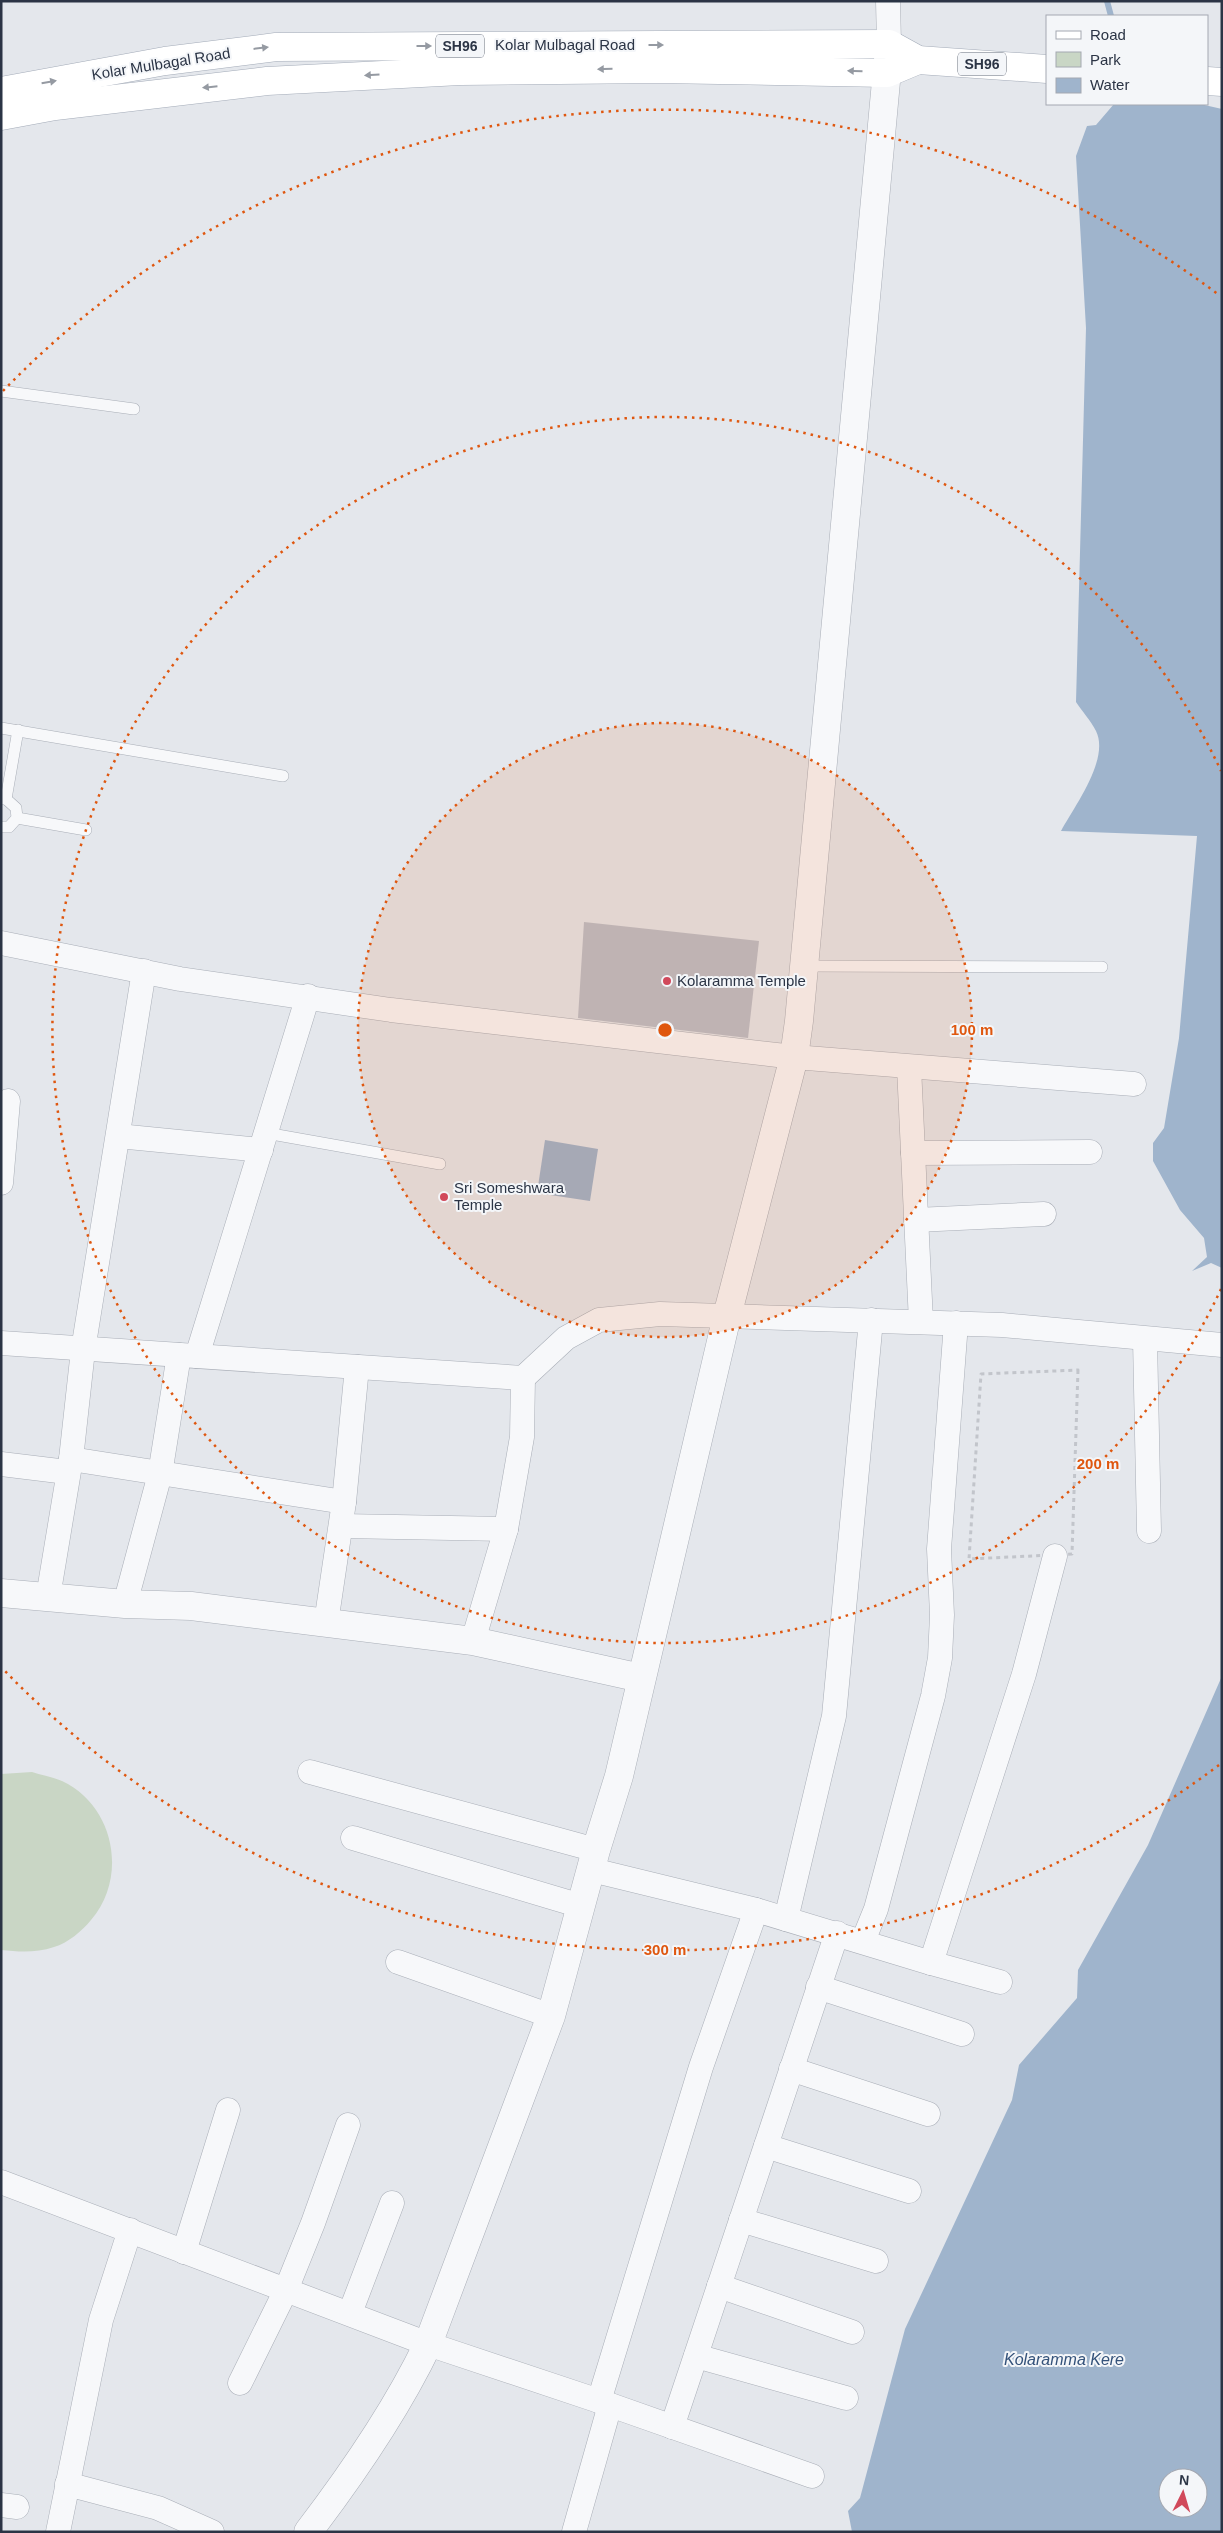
<svg xmlns="http://www.w3.org/2000/svg" width="1223" height="2533" viewBox="0 0 1223 2533" font-family="Arial,sans-serif">
	<rect width="100%" height="100%" fill="#e4e7ec"/>
	<!-- green -->
	<path fill="#c9d6c5" d="M32,1772c9,3 21,5 30,9 53,25 66,96 29,139 -9,11 -23,23 -37,27 -18,6 -34,5 -53,3v-176z"/>
	<!-- water -->
	<g fill="#9fb4cc" fill-rule="evenodd">
		<path d="M1114,104h86l22,5v1159l-11,-5 -19,8 15,-14 -3,-19 -24,-28 -27,-49v-18l11,-15 15,-90 18,-202 -136,-5c13,-24 49,-72 35,-100 -5,-10 -14,-20 -20,-29l10,-374 -10,-172 11,-30 9,-1z"/>
		<path d="M545,1140l53,9 -8,52 -53,-8z"/>
		<path d="M1222,1676v856h-370l-4,-21 12,-13 45,-169 107,-229 7,-35 58,-67 1,-28 70,-125zM1168,2478h30v30h-30z"/>
	</g>
	<g fill="none" stroke-linecap="round" stroke-linejoin="round">
		<!-- stream -->
		<path stroke="#9fb4cc" stroke-width="6" d="M1107,1l4,15"/>
	</g>
	<!-- building -->
	<path fill="#bbc0ca" d="M584,922l175,19 -11,97 -170,-20z"/>
	<g fill="none" stroke-linecap="round" stroke-linejoin="round">
		<defs>
			<g id="service">
				<path d="M1,391l133,18"/>
				<path d="M1,728l282,48"/>
				<path d="M1,799h5l10,9 1,10 -8,9h-8"/>
				<path d="M6,799l12,-69"/>
				<path d="M17,818l69,12"/>
				<path d="M804,966l298,1"/>
				<path d="M266,1133l174,31"/>
			</g>
			<g id="minor">
				<path d="M888,1l1,43"/>
				<path d="M1,943l179,36 211,31 403,47 340,27"/>
				<path d="M909,1067l12,255"/>
				<path d="M118,1136l143,14"/>
				<path d="M913,1153l177,-1"/>
				<path d="M1,1183l7,-82"/>
				<path d="M916,1220l128,-6"/>
				<path d="M1145,1339l4,192"/>
				<path d="M1,1343l522,35 -1,59 -16,92 -33,112"/>
				<path d="M197,1356l111,-360"/>
				<path d="M523,1378l43,-40 33,-18 61,-6 342,11 220,20"/>
				<path d="M71,1459l273,43"/>
				<path d="M1,1464l66,8"/>
				<path d="M341,1526l165,3"/>
				<path d="M48,1597l23,-138 12,-109 61,-379"/>
				<path d="M125,1604l35,-130 19,-119"/>
				<path d="M326,1623l18,-121 13,-135"/>
				<path d="M310,1772l286,78"/>
				<path d="M353,1838l228,68"/>
				<path d="M592,1870l164,40 175,53 69,19"/>
				<path d="M786,1919l48,-203 37,-396"/>
				<path d="M863,1941l13,-32 31,-116 26,-97 7,-38 2,-43 -3,-66 17,-226"/>
				<path d="M398,1962l153,54"/>
				<path d="M931,1963l93,-289 31,-118"/>
				<path d="M818,1987l144,47"/>
				<path d="M791,2069l137,45"/>
				<path d="M766,2146l143,45"/>
				<path d="M1,2182l427,162 171,57 213,75"/>
				<path d="M741,2220l135,41"/>
				<path d="M184,2252l44,-142"/>
				<path d="M719,2286l133,46"/>
				<path d="M350,2313l42,-110"/>
				<path d="M696,2356l150,42"/>
				<path d="M240,2383l46,-93 27,-67 35,-98"/>
				<path d="M599,2401l102,-334 55,-157"/>
				<path d="M672,2427l165,-494"/>
				<path d="M67,2484l91,24 54,24"/>
				<path d="M1,2505l16,2"/>
				<path d="M58,2532l43,-212 29,-90"/>
				<path d="M574,2532l36,-127"/>
			</g>
			<g id="tertiary">
				<path d="M1,1593l124,11 66,2 282,35 168,37"/>
				<path d="M308,2532c45,-59 88,-121 120,-188l123,-328 45,-166 23,-74 108,-460 67,-259 5,-36 90,-972"/>
			</g>
			<g id="primary">
				<path d="M1207,81l15,1"/>
				<path d="M1,91l164,-30 111,-14 613,-3 29,16 129,9"/>
				<path d="M1,116l54,-10 212,-25 193,-10 199,-2 228,4 31,-13"/>
			</g>
		</defs>
		<!-- service casing -->
		<use href="#service" stroke="#a9aeb7" stroke-width="12"/>
		<!-- minor casing -->
		<use href="#minor" stroke="#a9aeb7" stroke-width="25"/>
		<!-- tertiary casing -->
		<use href="#tertiary" stroke="#a9aeb7" stroke-width="29"/>
		<!-- primary casing -->
		<use href="#primary" stroke="#a3abb8" stroke-width="29"/>
		<!-- path -->
		<path stroke="#c2c5cb" stroke-width="3" stroke-dasharray="4 4" stroke-linecap="butt" d="M1078,1370l-6,184 -103,5 12,-185z"/>
		<!-- service -->
		<use href="#service" stroke="#f7f8fa" stroke-width="11"/>
		<!-- minor -->
		<use href="#minor" stroke="#f7f8fa" stroke-width="24"/>
		<!-- tertiary -->
		<use href="#tertiary" stroke="#f7f8fa" stroke-width="28"/>
		<!-- primary -->
		<use href="#primary" stroke="#fff" stroke-width="28"/>
	</g>
	<!-- one-way arrows -->
	<defs><path id="oneway-solid" d="M-6-.8H1V-3.2L6.5 0L1 3.2V.8H-6Z" transform="scale(1.25)"/></defs>
	<g fill="#959aa2">
		<use href="#oneway-solid" transform="translate(656 45)"/>
		<use href="#oneway-solid" transform="translate(424 46)"/>
		<use href="#oneway-solid" transform="translate(261 48) rotate(-7)"/>
		<use href="#oneway-solid" transform="translate(605 69) rotate(179)"/>
		<use href="#oneway-solid" transform="translate(855 71) rotate(-178)"/>
		<use href="#oneway-solid" transform="translate(372 75) rotate(177)"/>
		<use href="#oneway-solid" transform="translate(49 82) rotate(-10)"/>
		<use href="#oneway-solid" transform="translate(210 87) rotate(174)"/>
	</g>
	<!-- distance rings -->
	<circle cx="665" cy="1030" r="307" fill="#df570f" fill-opacity=".12"/>
	<g fill="none" stroke="#df570f" stroke-width="2.5" stroke-dasharray="2.5 5">
		<circle cx="665" cy="1030" r="307"/>
		<path d="M1221 1289A613 613 0 1 1 1221 771"/>
		<path d="M1219 1765A920 920 0 0 1 3 1669M3 391A920 920 0 0 1 1219 295"/>
	</g>
	<!-- markers -->
	<g fill="#d1495b" stroke="#f4f6f9" stroke-width="2">
		<circle cx="667" cy="981" r="5"/>
		<circle cx="444" cy="1197" r="5"/>
	</g>
	<g text-anchor="middle" stroke-width="4" stroke-linejoin="round" paint-order="stroke">
		<!-- shield labels -->
		<g fill="#f4f6f9" stroke="#676e7b" stroke-width="1">
			<rect x="436" y="34.5" width="48" height="23" rx="4"/>
			<rect x="958" y="52.5" width="48" height="23" rx="4"/>
		</g>
		<g font-size="14" font-weight="bold" fill="#2b3445">
			<text x="460" y="51">SH96</text>
			<text x="982" y="69">SH96</text>
		</g>
		<!-- street labels -->
		<g font-size="15" fill="#2b3445" stroke="#f4f6f9">
			<text x="565" y="50">Kolar Mulbagal Road</text>
			<text transform="translate(161 64) rotate(-9)" y="5">Kolar Mulbagal Road</text>
		</g>
		<!-- poi labels -->
		<g font-size="15" fill="#2b3445" stroke="#f4f6f9" text-anchor="start">
			<text x="677" y="986">Kolaramma Temple</text>
			<text x="454" y="1193">Sri Someshwara<tspan x="454" dy="17">Temple</tspan></text>
		</g>
		<!-- water labels -->
		<g font-size="16" font-style="italic" fill="#34527a" stroke="#f4f6f9">
			<text x="1064" y="2365">Kolaramma Kere</text>
		</g>
	</g>
	<circle cx="665" cy="1030" r="8" fill="#df570f" stroke="#f4f6f9" stroke-width="2.5"/>
	<g font-size="15" text-anchor="middle" font-weight="bold" fill="#df570f" stroke="#f4f6f9" stroke-width="4" stroke-linejoin="round" paint-order="stroke">
		<text x="972" y="1035">100 m</text>
		<text x="1098" y="1469">200 m</text>
		<text x="665" y="1955">300 m</text>
	</g>
	<!-- border -->
	<rect width="1223" height="2533" fill="none" stroke="#2b3445" stroke-width="5"/>
	<!-- legend -->
	<rect x="1046" y="15" width="162" height="90" fill="#f4f6f9" stroke="#a4a8b1"/>
	<rect x="1056" y="31" width="25" height="8" fill="#ffffff" stroke="#a4a8b1"/>
	<text x="1090" y="40" font-size="15" fill="#2b3445">Road</text>
	<rect x="1056" y="52" width="25" height="15" fill="#c9d6c5" stroke="#a4a8b1"/>
	<text x="1090" y="65" font-size="15" fill="#2b3445">Park</text>
	<rect x="1056" y="78" width="25" height="15" fill="#9fb4cc" stroke="#a4a8b1"/>
	<text x="1090" y="90" font-size="15" fill="#2b3445">Water</text>
	<!-- north arrow -->
	<g transform="translate(1183 2493) rotate(5)"><circle r="24" fill="#f4f6f9" stroke="#a4a8b1"/>
	<path d="M0-4L9 19L0 12L-9 19Z" fill="#d1495b"/>
	<text y="-8" font-size="14" font-weight="bold" text-anchor="middle" fill="#2b3445">N</text>
	</g>
</svg>
